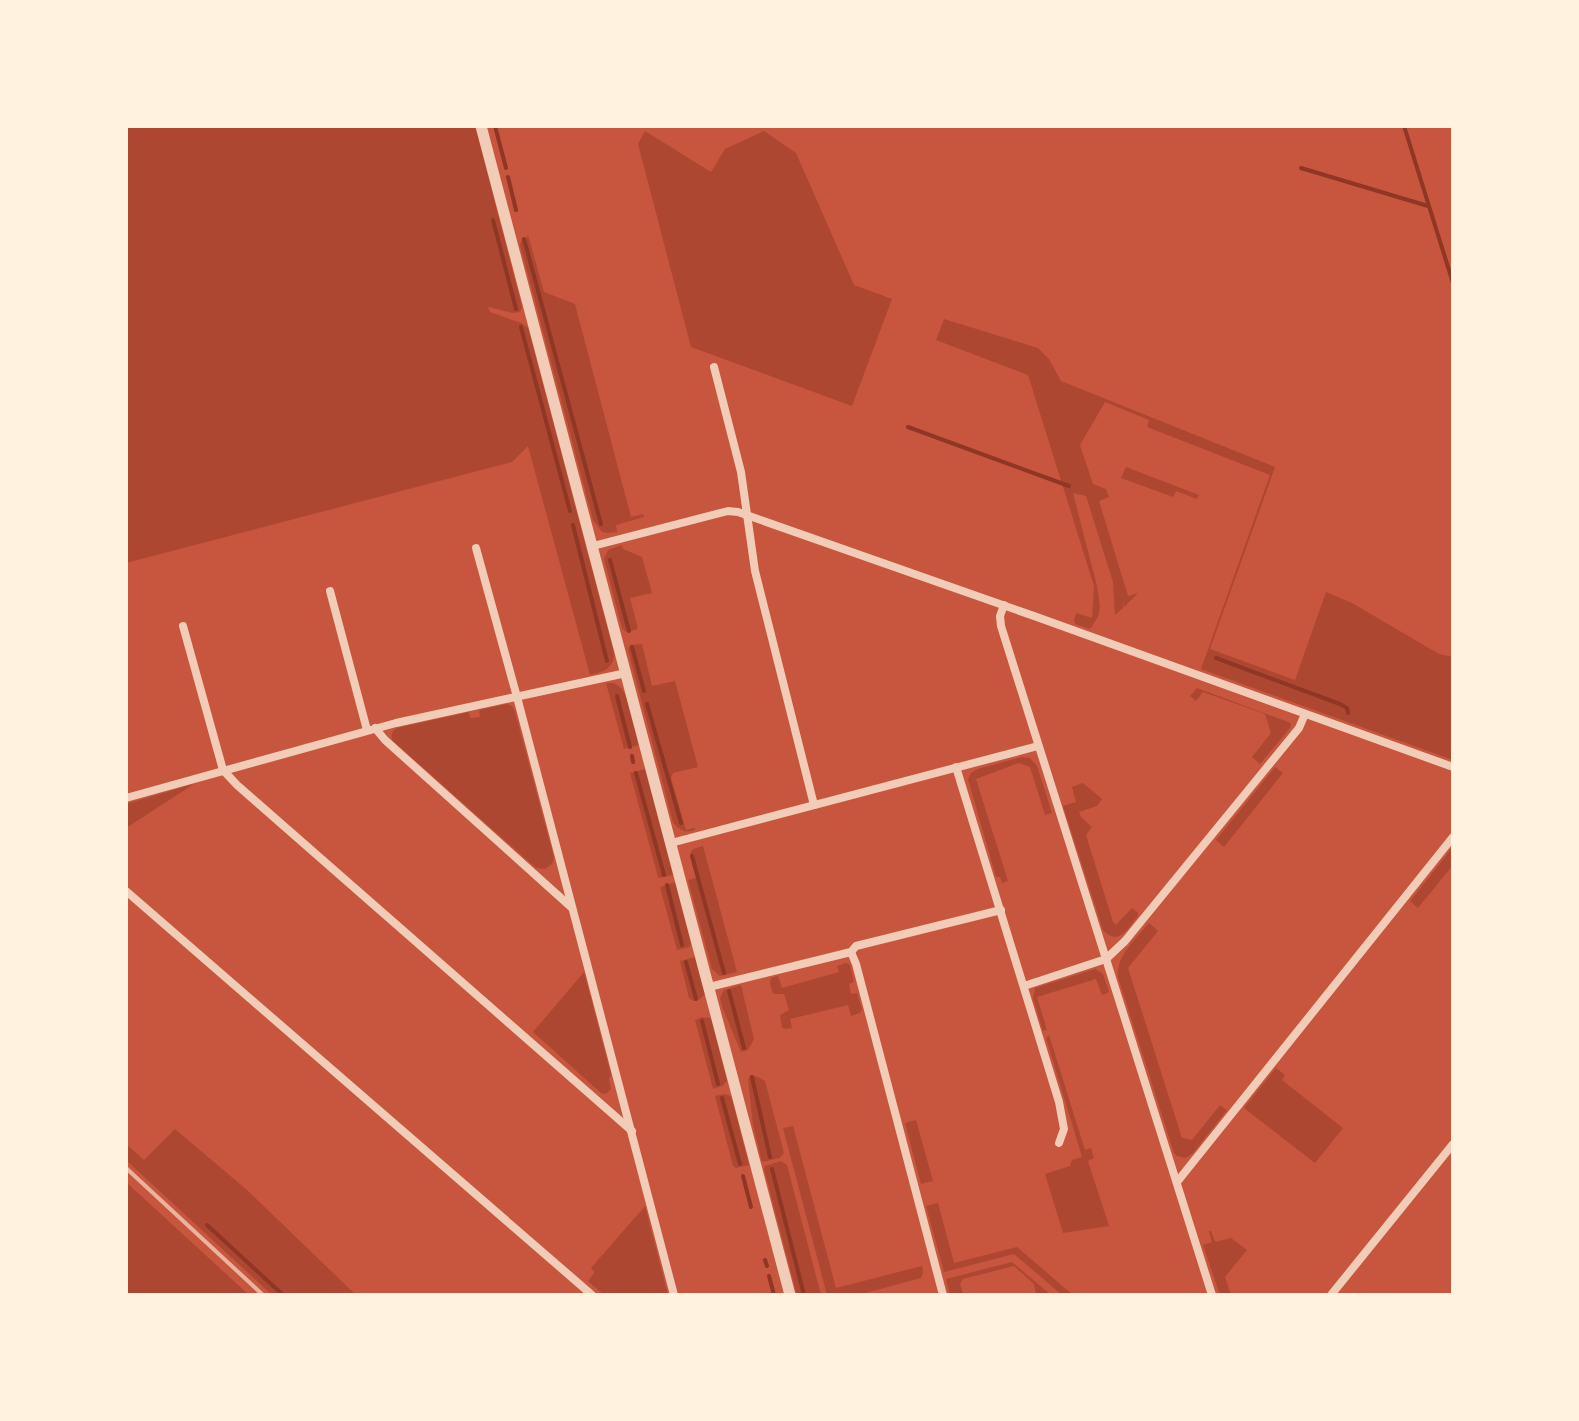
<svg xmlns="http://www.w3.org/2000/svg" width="1579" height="1421" viewBox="0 0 1579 1421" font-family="'Noto Serif',serif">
	<rect width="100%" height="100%" fill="#c8553d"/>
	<!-- green -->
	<g fill="#ae4732">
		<path d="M126,126h349l47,181 -2,5 -7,1 -25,-6 2,5 31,11 7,5 86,325c0,16 -11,19 -24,22l-62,-229 -16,16 -386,101z"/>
		<path d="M645,131l66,41 14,-23 39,-18 32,22 58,132 38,14 -40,107 -161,-59 -53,-203z"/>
		<path d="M528,235l16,57 31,12 56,213 12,-3 1,3 -28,8 1,7 -8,1 -7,-1 -9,-12 -73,-275 2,-6 4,-1z"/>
		<path d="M944,319l94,29 11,11 12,22 214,86 -65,182 85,31 31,-88 26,11 87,51 14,3v103l-252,-91 69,-194 -123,-48 2,-7 -44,-18 -25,43 13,39 13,5 3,8 -10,4 29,95 10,-3 -14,14 -1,-4v5l-8,7 -2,-33 -27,-86 -13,-3 24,93 3,20 -2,11 -8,12 -15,-5 -1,-3 2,-8 16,5 2,-32 -66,-211 -92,-35z"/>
		<path d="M1126,467l73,28 -2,4 -21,-8 -3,6 -52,-19z"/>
		<path d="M622,545l1,4 19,8 10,36 -22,5 8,31 -12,3 -4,-4 -18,-69 4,-9z"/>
		<path d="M642,644l10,42 23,-5 23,86 -25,6 -2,5 15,52 9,-2v2c-9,3 -16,1 -22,-8l-45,-172 2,-5z"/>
		<path d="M606,683c7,0 7,-1 13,3 11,9 16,45 20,59l-15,4z"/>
		<path d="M1197,688l94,35 -1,5 -30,36 -8,-7 19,-24 -6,-19 -62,-22 -7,9 -6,-5z"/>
		<path d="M507,704l5,2 3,6 39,146 -2,6 -7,5 -9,-1 -144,-128c-1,-5 0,-10 5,-12l72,-16 1,6 10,-1 -1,-7z"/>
		<path d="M1022,757l8,1 7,8 15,47 -7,2 -15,-48 -11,-4 -43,16 32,102 -6,2 -2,-6h-4l-28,-98 3,-6 6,-4z"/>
		<path d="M1275,767l8,6 -59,74 -8,-7z"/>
		<path d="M645,769l28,106 -14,3 -1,-1 -28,-104z"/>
		<path d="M1083,783l19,16 -5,7 -18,6 2,5 11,10 -6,8 27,87 3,3 16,-17 6,5v3c-10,12 -19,31 -35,14l-40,-124 13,-4 -4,-15z"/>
		<path d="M194,784l-68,44v-24z"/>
		<path d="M703,846l34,126 -17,4 -8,-7 -24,-89 8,-2 -6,-24 3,-5z"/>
		<path d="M1453,847v18l-35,43 -8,-7z"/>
		<path d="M675,882l16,62 -2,3 -12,3 -17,-63z"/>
		<path d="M1149,923l9,8 -30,37 54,170 10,2 28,-35 7,5 -34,43 -7,5 -9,-2 -3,-3 -56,-176c-2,-22 18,-38 31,-54z"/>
		<path d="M695,957l10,37 -5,5 -6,2 -5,-3 -9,-37z"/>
		<path d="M846,963l4,2 4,17 -5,2 2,10 6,-1 5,16 -2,4 -9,3 -3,-11 -58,14 2,9 -6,1 -4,-1 -2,-13 9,-5 -5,-16h-11l-3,-11 1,-5 7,-2 4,12 57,-16 -2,-6z"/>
		<path d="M1095,969l8,5 6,18 -7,3 -6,-16 -59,18 10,33 -4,1 -10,-33 2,-10z"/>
		<path d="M584,972l27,103 -2,3 2,11 -5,5 -5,-1 -68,-61z"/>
		<path d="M741,985l13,54 -6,11 -7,2 -18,-43 -3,-11 4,-8z"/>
		<path d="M702,1017l9,1 16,63 -5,5 -9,3 -18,-69z"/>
		<path d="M1049,1035l36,115 6,-2 3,10 -6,3 21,65 -46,7 -18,-59 25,-8 2,-6 10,-3 -36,-119z"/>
		<path d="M1276,1068l9,7 -3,5 61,48 -28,35 -71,-55z"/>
		<path d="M756,1076l9,5 19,72 -4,5 -18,4 -9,-37 -5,-47z"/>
		<path d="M724,1094l7,2 18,69 -13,3 -3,-2 -18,-70z"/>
		<path d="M916,1120l17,61 -12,3 -16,-61z"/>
		<path d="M793,1126l43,162 86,-22 1,7 -2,5 -63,17h-31l-44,-167z"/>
		<path d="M175,1129l72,61 109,105h-84l-146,-135v-16l18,16z"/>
		<path d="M781,1161l6,4 34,130h-24l-33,-126 1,-3z"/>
		<path d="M126,1182l123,113h-123z"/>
		<path d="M938,1203l16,60 63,-16 56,48h-11l-48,-41 -70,18 -18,-66z"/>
		<path d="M645,1206l23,89h-64l-16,-14 7,-9 -4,-4z"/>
		<path d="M1209,1231h2l4,11 16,-4 16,12 -22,27 6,18h-11l-17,-50 9,-3z"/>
		<path d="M1012,1262l39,33h-15l-2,-11 -20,-18 -51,13 -3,5 3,10 -13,1 -4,-16z"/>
	</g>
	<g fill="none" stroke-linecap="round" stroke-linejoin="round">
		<!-- stream -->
		<g stroke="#8f3625" stroke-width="4">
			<path d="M495,126l11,42"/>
			<path d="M1404,126l49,157"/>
			<path d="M1301,168l127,38"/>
			<path d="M508,177l8,33"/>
			<path d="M493,220l23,89"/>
			<path d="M524,239l77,285"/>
			<path d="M521,327l49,184"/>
			<path d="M908,427l161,59"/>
			<path d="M573,525l34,136"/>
			<path d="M610,560l19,71"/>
			<path d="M632,647l12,44"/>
			<path d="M1216,658l124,46 7,4 1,5"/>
			<path d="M617,696l13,51"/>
			<path d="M647,704l34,119"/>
			<path d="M632,756l1,6"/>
			<path d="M636,773l28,102"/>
			<path d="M692,856l32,117"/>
			<path d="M667,885l15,60"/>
			<path d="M686,962l10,37"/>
			<path d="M729,991l15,57"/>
			<path d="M702,1021l16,63"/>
			<path d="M752,1077l18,80"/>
			<path d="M722,1098l18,66"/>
			<path d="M772,1169l32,126"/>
			<path d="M743,1176l8,31"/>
			<path d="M207,1225l76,70"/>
			<path d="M765,1260l2,6"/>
			<path d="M769,1276l5,19"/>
		</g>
		<!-- minor -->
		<g stroke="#f1ccb7" stroke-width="8">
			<path d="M714,367l27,105 14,99 59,234"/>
			<path d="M593,546l135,-35 10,1 296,104 419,151"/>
			<path d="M476,548l41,149 157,598"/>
			<path d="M330,591l37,139"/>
			<path d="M1004,605l-4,11 1,10 211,669"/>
			<path d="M183,626l40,144 14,15 395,346"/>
			<path d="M375,728l10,12 186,167"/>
			<path d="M956,767l103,335 5,27 -5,14"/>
			<path d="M126,798l270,-75 230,-50"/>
			<path d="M671,843l367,-97"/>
			<path d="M126,891l466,404"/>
			<path d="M851,952l5,12 87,331"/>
			<path d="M1024,986l82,-27 19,-18 174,-213 6,-14"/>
			<path d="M709,987l142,-35 5,-6 145,-36"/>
			<path d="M1177,1182l276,-345"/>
			<path d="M1331,1295l122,-151"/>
		</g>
		<!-- tertiary -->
		<path stroke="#f1ccb7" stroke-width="11" d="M481,126l309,1169"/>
		<!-- rail -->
		<path stroke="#e9b49f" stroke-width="4" d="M126,1168l137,127"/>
	</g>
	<!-- border -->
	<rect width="1579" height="1421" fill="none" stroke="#fff3e0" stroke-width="256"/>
</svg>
